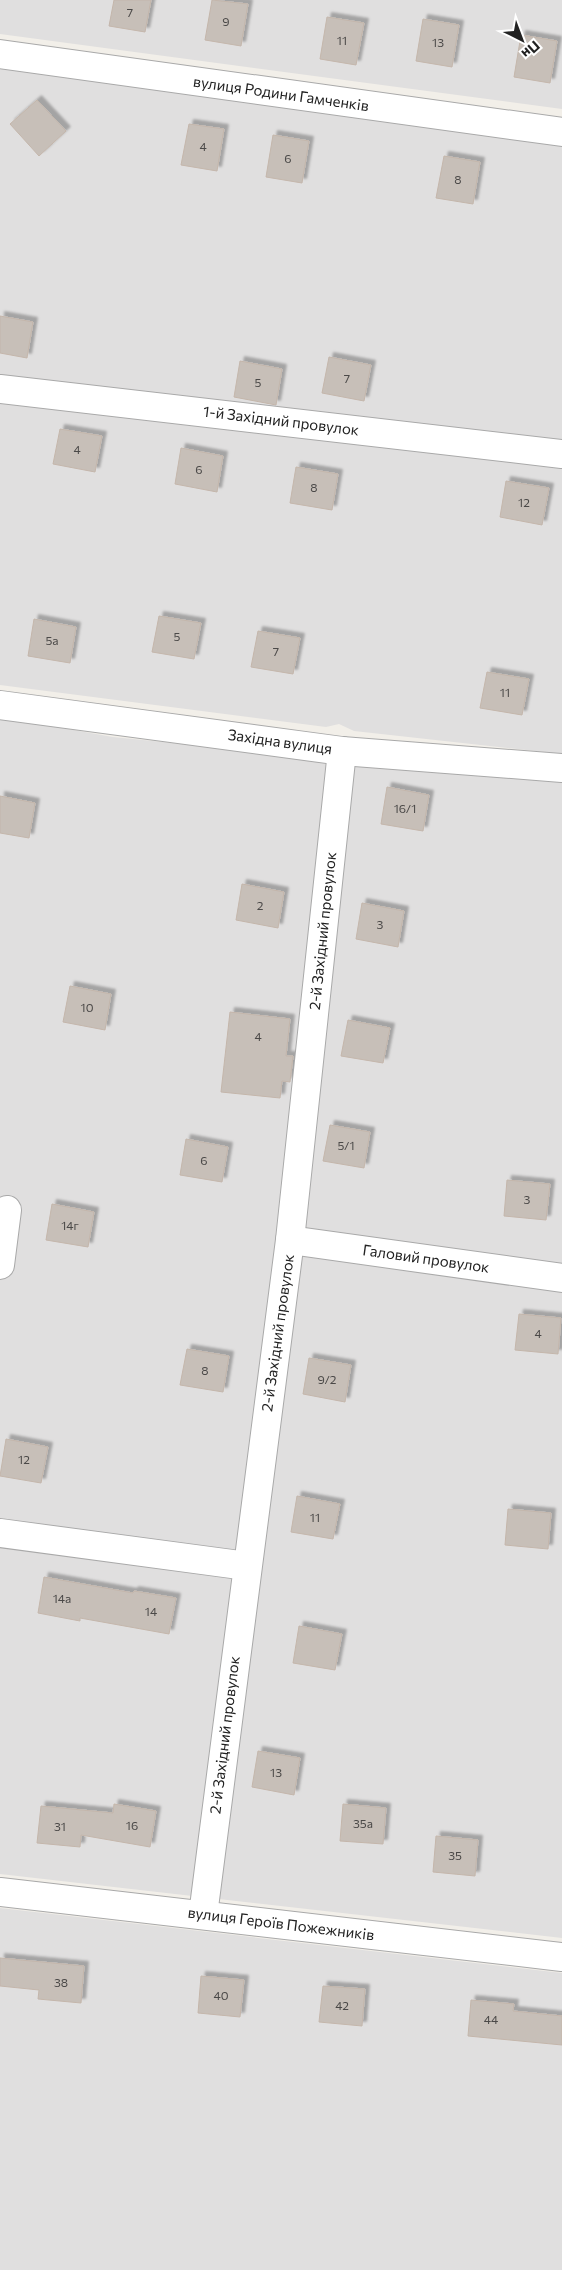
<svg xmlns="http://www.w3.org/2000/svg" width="562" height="2270" viewBox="0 0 562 2270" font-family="Commissioner,sans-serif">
	<defs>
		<filter id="shadow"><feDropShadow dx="4.5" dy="-4.5" stdDeviation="1" flood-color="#0004"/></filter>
	</defs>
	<rect width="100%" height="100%" fill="#f2efe9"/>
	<!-- residential -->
	<g fill="#e0dfdf">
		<path d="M0,0h562v109l-562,-75z"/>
		<path d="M0,61l562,78v615l-208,-23 -15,-7 -13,3 -326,-42z"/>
		<path d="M0,717l113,20 449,45v1156l-562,-64z"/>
		<path d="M0,1908l562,65v297h-562z"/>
	</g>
	<!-- building -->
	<g fill="#c7bfb8" stroke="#c4b6ab" filter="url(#shadow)">
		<path d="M114,0h37l-6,32 -36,-6z"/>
		<path d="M212,0l36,4 -7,42 -36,-6z"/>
		<path d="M327,17l37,6 -8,42 -36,-6z"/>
		<path d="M423,19l36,6 -7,42 -36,-6z"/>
		<path d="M521,35l36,6 -7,42 -36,-6z"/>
		<path d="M37,100l29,31 -27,25 -29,-32z"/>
		<path d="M189,124l35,5 -7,42 -36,-6z"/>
		<path d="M273,135l36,6 -7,42 -36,-6z"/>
		<path d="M444,156l36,6 -7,42 -37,-6z"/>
		<path d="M0,316l33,6 -6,36 -27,-5z"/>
		<path d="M329,357l42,8 -7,36 -42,-8z"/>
		<path d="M240,361l42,8 -6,36 -42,-8z"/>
		<path d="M60,429l42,7 -7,36 -42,-8z"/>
		<path d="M181,448l42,8 -6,36 -42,-8z"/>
		<path d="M296,467l42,7 -6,36 -42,-7z"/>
		<path d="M506,481l43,7 -7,37 -42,-8z"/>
		<path d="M159,616l42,7 -7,36 -42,-7z"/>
		<path d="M34,619l42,8 -6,36 -42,-7z"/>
		<path d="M258,631l42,7 -7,36 -42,-7z"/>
		<path d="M487,672l42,7 -7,36 -42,-7z"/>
		<path d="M387,787l42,8 -6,36 -42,-7z"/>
		<path d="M0,796l35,7 -6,35 -29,-5z"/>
		<path d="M242,884l42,8 -6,36 -42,-8z"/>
		<path d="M362,903l42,8 -6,36 -42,-8z"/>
		<path d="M70,986l41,8 -6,36 -42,-8z"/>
		<path d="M230,1012l60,7 -4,37h7l-3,26 -8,-1 -2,17 -59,-6z"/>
		<path d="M348,1020l42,8 -7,35 -42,-7z"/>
		<path d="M330,1125l40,7 -6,36 -41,-7z"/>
		<path d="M186,1139l42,8 -6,35 -42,-7z"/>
		<path d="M507,1180l43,4 -4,36 -42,-4z"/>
		<path d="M52,1204l42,8 -6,35 -42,-7z"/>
		<path d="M519,1314l42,4 -3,36 -43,-4z"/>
		<path d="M187,1349l42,7 -6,36 -43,-7z"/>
		<path d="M309,1358l42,7 -6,37 -42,-8z"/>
		<path d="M6,1439l42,8 -7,36 -41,-7z"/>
		<path d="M297,1496l43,8 -7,35 -42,-7z"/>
		<path d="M508,1509l43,4 -3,36 -43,-4z"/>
		<path d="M44,1577l89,16 1,-2 42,7 -7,36 -89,-16v3l-42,-8z"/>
		<path d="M299,1626l43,8 -7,36 -42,-7z"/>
		<path d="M258,1751l42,7 -6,37 -42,-8z"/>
		<path d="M114,1804l42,7 -6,36 -69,-12 -1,12 -43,-4 4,-37 72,7z"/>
		<path d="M343,1804l43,4 -3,36 -43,-3z"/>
		<path d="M436,1836l42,4 -3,36 -42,-4z"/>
		<path d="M0,1958l84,8 -3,37 -43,-4 1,-9 -39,-4z"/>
		<path d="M201,1976l43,4 -4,37 -42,-4z"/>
		<path d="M323,1986l42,3 -3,37 -43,-4z"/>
		<path d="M471,2000l43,4 -1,7 49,5v29l-94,-9z"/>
	</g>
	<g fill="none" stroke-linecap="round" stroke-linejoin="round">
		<defs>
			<g id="minor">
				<path d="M0,54l562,78"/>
				<path d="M0,389l562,65"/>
				<path d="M0,705l342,46 220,17"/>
				<path d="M290,1240l272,38"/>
				<path d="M0,1265l7,-55"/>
				<path d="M0,1533l247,33"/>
				<path d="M0,1892l562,65"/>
				<path d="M203,1915l87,-675 52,-489"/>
			</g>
		</defs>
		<!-- minor casing -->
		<use href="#minor" stroke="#a9a9a9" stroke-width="30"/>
		<!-- minor -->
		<use href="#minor" stroke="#fff" stroke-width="28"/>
	</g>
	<g text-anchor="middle" stroke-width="4.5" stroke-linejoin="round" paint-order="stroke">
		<!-- number labels -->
		<g font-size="12" fill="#4b4948">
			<text x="130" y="17">7</text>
			<text x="226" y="26">9</text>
			<text x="342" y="45">11</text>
			<text x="438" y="47">13</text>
			<text x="203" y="151">4</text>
			<text x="288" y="163">6</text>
			<text x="458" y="184">8</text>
			<text x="347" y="383">7</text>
			<text x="258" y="387">5</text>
			<text x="77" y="454">4</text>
			<text x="199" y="474">6</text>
			<text x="314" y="492">8</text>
			<text x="524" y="507">12</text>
			<text x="177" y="641">5</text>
			<text x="52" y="645">5а</text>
			<text x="276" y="656">7</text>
			<text x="505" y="697">11</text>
			<text x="405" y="813">16/1</text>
			<text x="260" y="910">2</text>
			<text x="380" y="929">3</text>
			<text x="87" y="1012">10</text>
			<text x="258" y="1041">4</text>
			<text x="346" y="1150">5/1</text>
			<text x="204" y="1165">6</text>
			<text x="527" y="1204">3</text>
			<text x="70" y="1230">14г</text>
			<text x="538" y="1338">4</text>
			<text x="205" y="1375">8</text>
			<text x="327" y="1384">9/2</text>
			<text x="24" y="1464">12</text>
			<text x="315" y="1522">11</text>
			<text x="62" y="1603">14а</text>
			<text x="151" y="1616">14</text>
			<text x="276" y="1777">13</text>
			<text x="363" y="1828">35а</text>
			<text x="132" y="1830">16</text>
			<text x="60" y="1831">31</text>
			<text x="455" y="1860">35</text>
			<text x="61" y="1987">38</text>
			<text x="221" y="2000">40</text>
			<text x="342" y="2010">42</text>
			<text x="491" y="2024">44</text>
		</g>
		<!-- street labels -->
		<g font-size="15" fill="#222" stroke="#fff">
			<text transform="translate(281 94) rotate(8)" y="5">вулиця Родини Гамченків</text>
			<text transform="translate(281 421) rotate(7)" y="5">1-й Західний провулок</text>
			<text transform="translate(280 742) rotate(8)" y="5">Західна вулиця</text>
			<text transform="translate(323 931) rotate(-84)" y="5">2-й Західний провулок</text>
			<text transform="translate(426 1259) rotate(8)" y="5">Галовий провулок</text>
			<text transform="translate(278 1333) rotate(-82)" y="5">2-й Західний провулок</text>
			<text transform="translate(225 1735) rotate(-83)" y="5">2-й Західний провулок</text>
			<text transform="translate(281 1924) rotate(7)" y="5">вулиця Героїв Пожежників</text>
		</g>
	</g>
	<!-- north arrow -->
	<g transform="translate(522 40) rotate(138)" stroke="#ffffff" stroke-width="4" paint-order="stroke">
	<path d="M0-4L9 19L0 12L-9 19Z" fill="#222222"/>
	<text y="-8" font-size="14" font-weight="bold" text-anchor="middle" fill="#222222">Пн</text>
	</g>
</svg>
